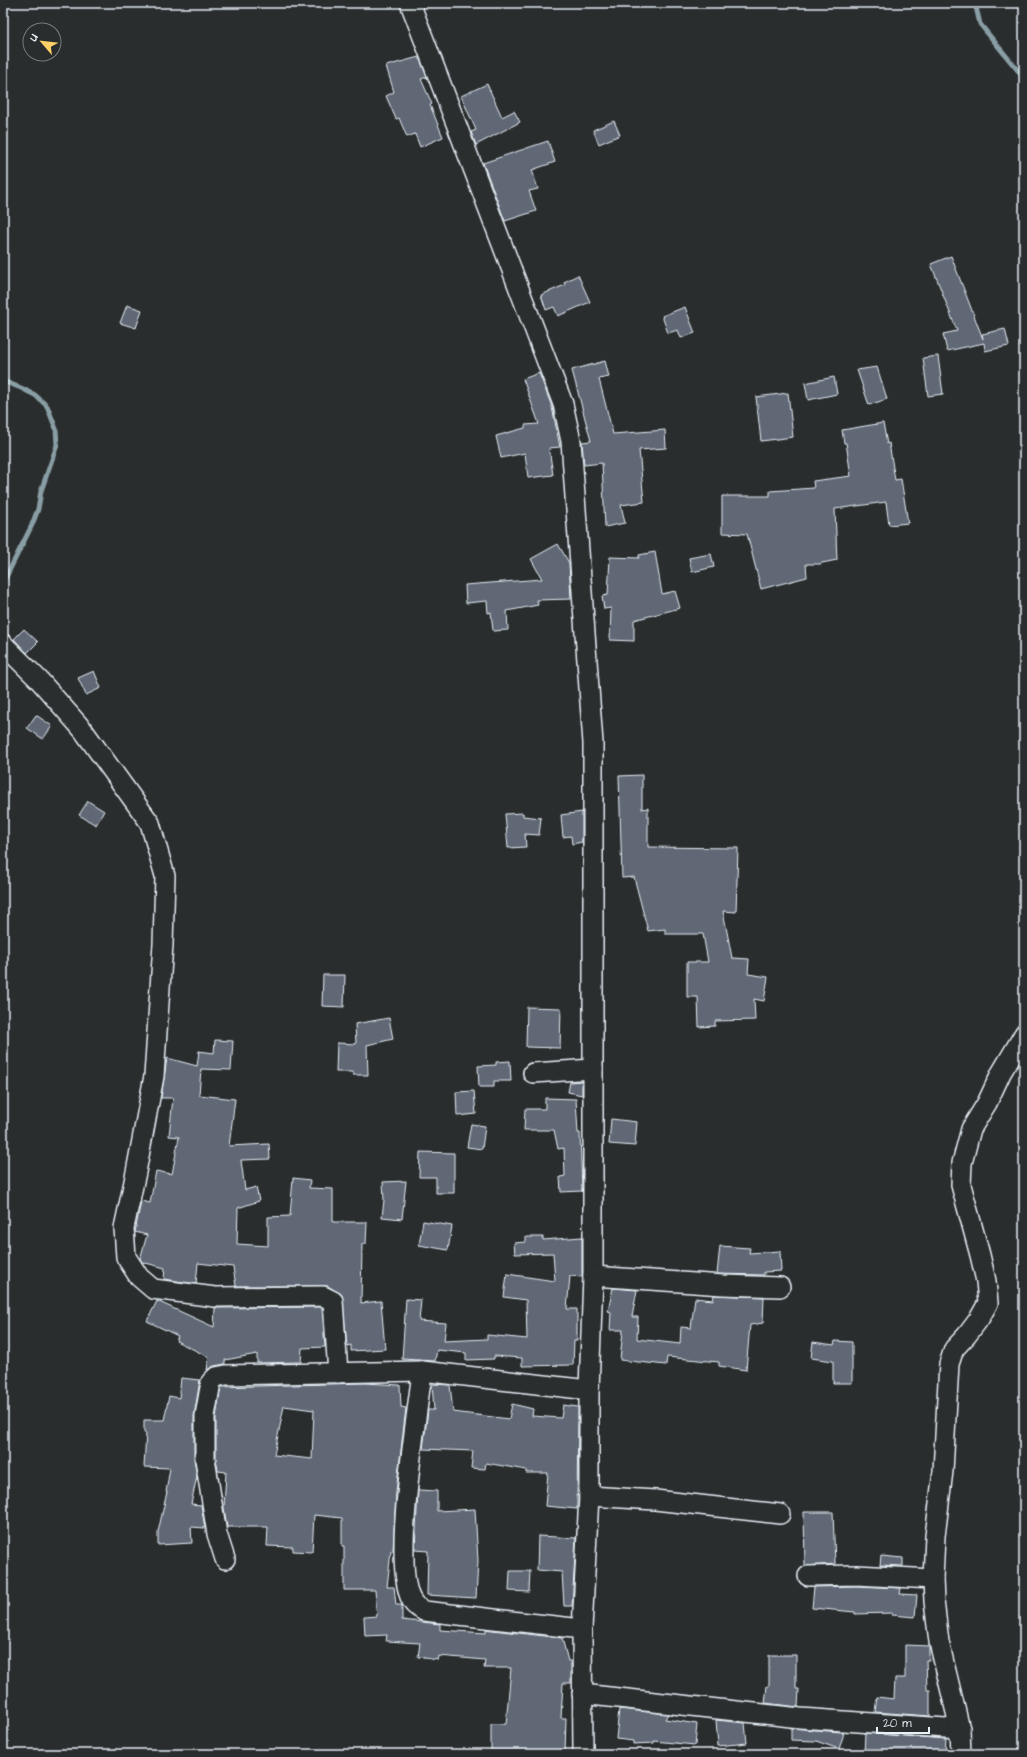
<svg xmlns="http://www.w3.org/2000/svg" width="1027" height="1757" viewBox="0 0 1027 1757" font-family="'Architects Daughter',sans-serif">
	<rect width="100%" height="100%" fill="#2a2d2e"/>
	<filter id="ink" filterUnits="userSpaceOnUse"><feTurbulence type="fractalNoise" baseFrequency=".025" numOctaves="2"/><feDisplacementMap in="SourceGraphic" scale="8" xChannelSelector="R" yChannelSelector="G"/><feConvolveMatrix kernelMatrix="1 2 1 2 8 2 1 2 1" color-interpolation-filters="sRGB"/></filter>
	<g filter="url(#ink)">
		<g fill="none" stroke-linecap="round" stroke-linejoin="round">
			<!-- stream -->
			<g stroke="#899ea5" stroke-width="5">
				<path d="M975,3l5,21 44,54"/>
				<path d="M3,381l18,7 14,7 12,11 9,23 1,16 -16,46 -3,18 -6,16 -29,58"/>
			</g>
		</g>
		<!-- building -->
		<g fill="#616775" stroke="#e8f1f8" fill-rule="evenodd">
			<path d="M419,57l8,20 -6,2 11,25 -2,1 13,32 -23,10 -5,-13 -8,3 -8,-19 -3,1 -10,-23 8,-4 -8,-26z"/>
			<path d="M487,84l15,33 12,-6 6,11 -44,23 -5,-13 5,-2 -15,-34z"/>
			<path d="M614,121l6,14 -21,9 -6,-14z"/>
			<path d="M548,141l7,21 -23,8 6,19 -9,2 7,20 -31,10 -22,-58z"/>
			<path d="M951,256l32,83 -1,-5 23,-5 4,17 -24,5 -1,-8 -37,8 -4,-17 14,-3 -26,-67z"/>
			<path d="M578,275l12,27 -32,14 -4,-9 -8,3 -5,-15 24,-10 -1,-3z"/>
			<path d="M127,305l15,5 -6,18 -16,-5z"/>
			<path d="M685,307l10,26 -14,5 -3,-8 -10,3 -6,-17z"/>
			<path d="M938,356l5,38 -15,2 -5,-38z"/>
			<path d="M605,361l4,16 -10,2 14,55 52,-4 1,18 -27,2 5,52 -23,3 4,18 -20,4 -3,-64 -18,2 -2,-23 9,-1 -19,-71z"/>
			<path d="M877,367l10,32 -18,6 -12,-35z"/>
			<path d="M539,373l13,34 8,40 -11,1 4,27 -25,3 -3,-25 -24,5 -5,-22 29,-8v-3l14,-1 -16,-45z"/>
			<path d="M834,377l3,17 -29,6 -3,-17z"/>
			<path d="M788,393l5,44 -32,4 -5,-44z"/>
			<path d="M883,423l4,21 2,-1 6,37 6,-1 7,44 -19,2 -3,-23 -51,7 2,51 -15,3 -1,1h-15l1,13 -46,12 -14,-55 -25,-1v-37h48v-5l44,-3 -1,-7 38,-5 -5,-33h-2l-2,-13z"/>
			<path d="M558,544l11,19 2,36 -34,1 1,5 -31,6 1,19 -15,1 -2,-19 -3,1 -1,-12 -21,2 -1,-18 77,-6 -11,-20z"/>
			<path d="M655,552l7,42 13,-3 5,17 -46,12v21l-24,-1 1,-32 -7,1 -2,-13 6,-1 2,-38 29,1v-3z"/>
			<path d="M711,554l3,13 -22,5 -3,-14z"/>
			<path d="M24,629l14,13 -11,11 -13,-14z"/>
			<path d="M94,671l7,17 -15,7 -8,-17z"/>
			<path d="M36,715l16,11 -9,13 -16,-11z"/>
			<path d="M642,775v34l6,-1v39l90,1 -2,64 -13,-1 9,47 17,1 -1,15 20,3 -4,24 -10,-2 1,21 -40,1v5l-16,1 -1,-30h-11v-35h21l-5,-28h-38v-5l-17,2 -14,-54 -12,1 -3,-102z"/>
			<path d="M88,801l16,10 -8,14 -17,-10z"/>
			<path d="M582,812v30l-10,2 -1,-8 -8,1 -2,-22z"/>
			<path d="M523,813v3l18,2 -2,17 -14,-1 1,13 -18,1 -3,-34z"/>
			<path d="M323,975h22l-1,32 -22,-1z"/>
			<path d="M527,1007l34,1 -1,40 -34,-1z"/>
			<path d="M389,1018l4,21 -26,6 1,30h-15v-3h-17l1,-29 19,1 -1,-20z"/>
			<path d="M215,1040l18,1 -2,29 -30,-1 -2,26 36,4 -6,47 40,-2 1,15 -29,1 4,30 11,-3 3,14 -21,7 -1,36 31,2v-29l22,-1 3,-38 17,2 -1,8 24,1v33h34l-1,22h-4l-1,59 20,-2 4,48 -34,2v-6l-4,1 -5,-51 -14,-9h-92l-3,-19 -35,-4 -2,21 -32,-5 1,-11 -23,-6 -2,-3 7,-24 -12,-3 6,-31 9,2 6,-32 16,3 7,-37 -10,-1 4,-38h-12l6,-40 30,8 2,-15 15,2z"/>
			<path d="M510,1061l1,20h-17v6h-15l-1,-21 18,-1v-3z"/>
			<path d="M582,1081v14l-14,-3 2,-10z"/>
			<path d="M474,1091l2,23 -19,2 -1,-24z"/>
			<path d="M545,1098l31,1 2,34h2l2,58 -21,1 -1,-15 5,-1 -1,-28 -6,1 -4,-19h-30l1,-21h20z"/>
			<path d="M611,1119l26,3 -2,24 -26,-2z"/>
			<path d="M471,1124l14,2 -3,23 -15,-2z"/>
			<path d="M420,1152l34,1v40h-18v-16h-17z"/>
			<path d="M406,1181l-4,38 -20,-2 2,-17 -1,-18z"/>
			<path d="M423,1221l29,5 -4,24 -29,-5z"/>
			<path d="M526,1237h17v3l39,-3v40l-12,-1 -3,33h10v32h-3l-1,24 -51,1v-8l-28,-2v3l-28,1v-7l-29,-3 -2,11 -33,-2 4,-60 15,1 -2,21 27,2 -2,18 43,-2v-4l40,4 -1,-39 -22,-3 3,-23 48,7 -2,-28 -38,1 -1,-11 12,-1z"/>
			<path d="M720,1246l30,2 -1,5 31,-2 1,20 -17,1v3l-47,-1z"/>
			<path d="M613,1288l24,2 -5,27h6l-1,22 43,5 1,-17 10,1 4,-30 18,2 1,-5 50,2 -1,26 -13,2 -4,45 -27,-4v-4l-52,-5 -1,8 -46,-5 3,-30h-13l1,-18 -3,-1z"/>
			<path d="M157,1301l57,26 1,-19 105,-1 2,1 3,39 -23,1 -1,14 -44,1v-9l-32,6v4l-11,2 -7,4 2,-13 -33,-16 2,-5 -31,-15z"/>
			<path d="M835,1341l17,1v41h-19v-22l-22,-3 2,-16 21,3z"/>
			<path d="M181,1378l19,2 -6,36v43l3,17 -6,28 10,1 4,23 -14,-1 1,16 -34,2v-13l9,-40h-1l4,-24 -26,-1 2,-34h-2v-13h20l5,-24 10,2z"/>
			<path d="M365,1383l35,2 1,22 5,1 -10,84 -3,59h-2l-4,36h7l2,18h6v15l38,4v6l46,3v-4l6,1 70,8 6,23h3v22h-8l-2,35h5l-1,36h-55v-2h-19v-28h15l5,-56h-27l1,-8 -46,-4 -1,4 -20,-3 2,-14 -34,-2 1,-6 -22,1 -1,-19 13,-1 -2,-26h-31v-44h-2v-28l-28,-3 -2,37 -19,-1v-4l-26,-1 1,-19h-41l-3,-19 2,-36 -8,-1 -2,-13v-41l5,-30zM284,1406l30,4 -2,49 -38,-4z"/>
			<path d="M432,1384l18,1 3,27 56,7 3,-15 21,5 -1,7 29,2 2,-13 15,2 -1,102 -32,-3 3,-33h-22v-3l-40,-7 -1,6 -14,-1 2,-17 -50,-2 5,-39h6z"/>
			<path d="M418,1490l19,1v20l38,-2 3,52 -2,37 -49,-3 1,-44 -13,-1z"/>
			<path d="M804,1512h29l2,52 -30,2z"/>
			<path d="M538,1536l38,2 -4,68h-8l-2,-34 -25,-2z"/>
			<path d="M881,1556l22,2v8l-23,-1z"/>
			<path d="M510,1571h20l-1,21 -20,-1z"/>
			<path d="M856,1586l45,2 -1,6 17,1 -2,22 -23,-2v-2l-37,1v-2l-43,-4 2,-21z"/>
			<path d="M905,1645l24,1v14h-3l1,30h3v26l-55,-4 2,-15 17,2 1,-21h10z"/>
			<path d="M769,1655h27v34h3l-1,18 -33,-4 2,-17h2z"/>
			<path d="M619,1709l49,5 -3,5 32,5 -2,21 -41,-4v2l-21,1v-3l-17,-2z"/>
			<path d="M716,1720l29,3 2,20 -29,3z"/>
			<path d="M791,1728l50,4 3,1 -5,16 -23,-8 -25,-1z"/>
			<path d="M865,1733l81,6 -1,15h-81z"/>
		</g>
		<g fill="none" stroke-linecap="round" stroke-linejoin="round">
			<defs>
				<g id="street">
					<path d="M410,3l153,401 8,37 22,302v533l-4,114v106l-7,133 1,125"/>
					<path d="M3,644l37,37 43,49 67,93 15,53 -2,68 -9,132 -18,96 -12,56 2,29 13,20 14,12 62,8 108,-1 10,5 5,72"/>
					<path d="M533,1073l60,-4"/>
					<path d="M593,1276l130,9 57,2"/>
					<path d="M422,1371c-4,42 -33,204 -8,233 2,3 7,5 10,7l158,18"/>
					<path d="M589,1496l66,4 125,14"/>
					<path d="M225,1559l-8,-25 -12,-75v-43l6,-34 5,-5 10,-2 196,-4 167,19"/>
					<path d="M808,1576l48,-1 77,4"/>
					<path d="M582,1694l218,24 160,11"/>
					<path d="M961,1754l-1,-25 -21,-87 -5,-41 -1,-22 2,-43 8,-65 6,-107 5,-15 13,-14 12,-16 9,-16 -2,-22 -6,-26 -19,-70 1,-22 9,-34 16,-26 14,-30 23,-39"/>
				</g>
			</defs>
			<!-- street casing -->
			<use href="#street" stroke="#e8f1f8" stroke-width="22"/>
			<!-- street -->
			<use href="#street" stroke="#2a2d2e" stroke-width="19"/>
		</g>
	</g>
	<!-- margin -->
	<rect width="1027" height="1757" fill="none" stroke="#2a2d2e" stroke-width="16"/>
	<rect x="8" y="8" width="1011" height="1741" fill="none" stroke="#e8f1f8" stroke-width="1.5" filter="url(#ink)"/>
	<!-- north arrow -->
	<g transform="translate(42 42) rotate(298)"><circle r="19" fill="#2a2d2e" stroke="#767b7f"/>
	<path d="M0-3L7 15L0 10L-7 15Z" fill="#ffd166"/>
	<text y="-6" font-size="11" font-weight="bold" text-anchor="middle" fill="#e8f1f8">U</text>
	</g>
	<!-- scale -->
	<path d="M877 1727v6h52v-6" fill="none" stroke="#e8f1f8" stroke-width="2"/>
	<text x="883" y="1727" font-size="12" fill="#e8f1f8" stroke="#2a2d2e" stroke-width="3" paint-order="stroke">20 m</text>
</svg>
